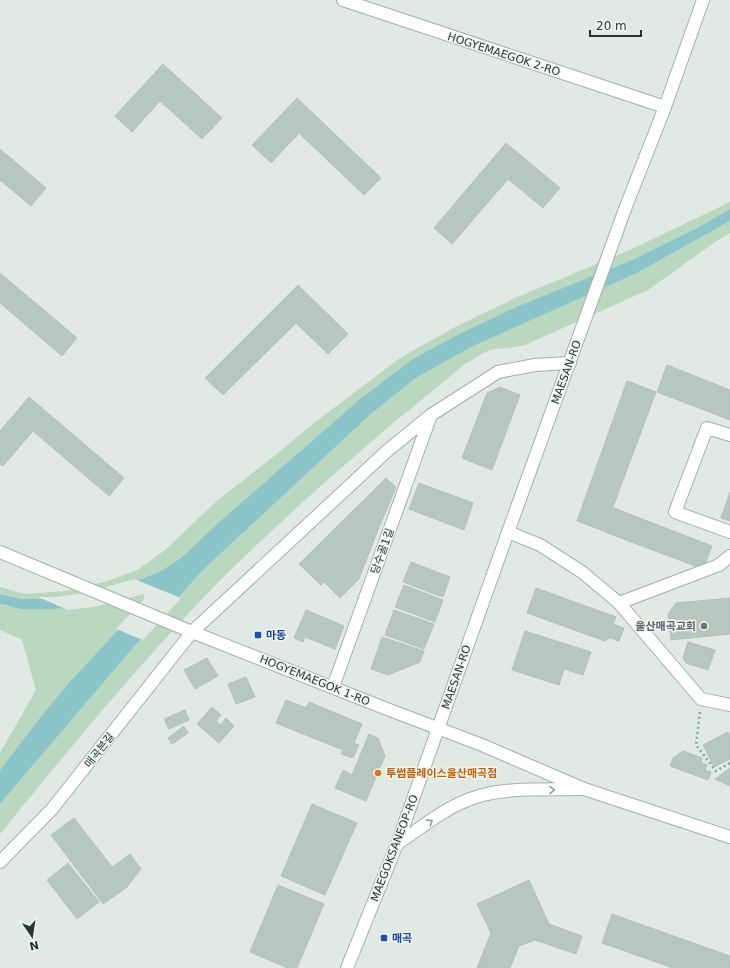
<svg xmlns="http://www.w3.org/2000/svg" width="730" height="968" viewBox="0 0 730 968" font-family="'DejaVu Sans','Noto Sans KR',sans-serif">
	<rect width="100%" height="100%" fill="#e0e9e4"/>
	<!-- green -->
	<g fill="#bad8c0">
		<path d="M730,202v7l-31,18 -65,32 -118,48 -57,27 -48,26 -51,39 -142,124 -37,35 -20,13 -17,7 -54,16 -33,5h-34l-23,-5v-7l25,7 41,-3 42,-10 31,-12 26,-19 54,-51 59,-46 32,-27 90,-68 55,-31 58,-28 117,-49z"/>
		<path d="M730,221v12l-15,9 -67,48 -123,55c-11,3 -21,3 -31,4 -10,2 -20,10 -29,15 -23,20 -48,39 -72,59 -65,56 -131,114 -191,176 -71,75 -137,155 -202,235v-30l126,-148 77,-86 168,-156 45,-36 55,-31 164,-73z"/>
		<path d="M145,591l1,9 -107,119 -39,51v-17l36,-63 -14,-50 -22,-10v-26l20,5z"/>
	</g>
	<!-- water -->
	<path fill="#8cc5c9" d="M730,209v12l-95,53 -164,73 -55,31 -45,36 -168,156 -77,86 -126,148v-34l39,-51 30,-36 77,-83 -1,-8c-41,10 -81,20 -124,17 -7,-1 -14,-4 -21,-5v-10l23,5h35l32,-5 54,-16 17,-7 20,-13 37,-35 142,-124 51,-39 48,-26 57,-27 118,-48 65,-32z"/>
	<!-- pier -->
	<path fill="#e0e9e4" d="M134,579l47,19 -38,42 -27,-11 28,-30v-5l-50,13 -26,3 -30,-13h19l33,-5z"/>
	<!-- building -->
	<g fill="#b8c6c0" stroke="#b3c2ba">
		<path d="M163,64l59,54 -20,21 -42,-38 -28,31 -17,-16z"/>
		<path d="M297,98l84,80 -17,17 -65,-62 -28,30 -19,-18z"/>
		<path d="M506,143l54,45 -17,20 -35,-29 -56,65 -18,-16z"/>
		<path d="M0,149l46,39 -15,18 -31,-26z"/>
		<path d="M0,273l77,65 -15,18 -62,-53z"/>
		<path d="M298,285l50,49 -20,20 -32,-31 -73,72 -18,-17z"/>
		<path d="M667,365l63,25v30l-73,-28z"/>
		<path d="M627,381l29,11 -52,139 -27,-10z"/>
		<path d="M500,387l20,8 -28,75 -30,-12 25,-65z"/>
		<path d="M29,397l95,81 -15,18 -76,-65 -30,35 -3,-2v-33z"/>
		<path d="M386,478l10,9 -9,22 -16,-16z"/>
		<path d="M419,483l54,20 -9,27 -55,-21z"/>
		<path d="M730,492v29l-9,-3z"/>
		<path d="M371,493l16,16 -8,18 -58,58 -22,-21z"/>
		<path d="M614,508l98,38 -9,23 -98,-37z"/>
		<path d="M379,527l-20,52 -19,19 -16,-16z"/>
		<path d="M411,562l39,15 -7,20 -40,-15z"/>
		<path d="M404,585l39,15 -8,22 -40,-15z"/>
		<path d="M536,588l80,29 -3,7 11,4 -5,13 -9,-3 -5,3 -78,-28z"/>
		<path d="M730,598v36l-59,6 -3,-26 8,-11z"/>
		<path d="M306,610l38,16 -9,23 -30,-12 -2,5 -9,-4z"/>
		<path d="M394,610l40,14 -10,25 -39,-14z"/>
		<path d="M525,631l66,21 -8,23 -19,-6 -5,16 -47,-15z"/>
		<path d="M382,637l42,14 -4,11 -32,13 -17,-6z"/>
		<path d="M688,642l27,8 -7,20 -22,-7 -3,-5z"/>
		<path d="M207,658l11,18 -23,13 -11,-19z"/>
		<path d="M246,677l9,20 -19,7 -8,-20z"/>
		<path d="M286,700l20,8 3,-6 53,22 -8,19 5,2 -6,13 -12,-4 2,-4 -67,-27z"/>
		<path d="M212,707l9,8 -5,6 5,4 5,-7 8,8 -15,17 -22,-19z"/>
		<path d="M185,710l4,10 -20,9 -5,-10z"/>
		<path d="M184,726l4,7 -16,11 -4,-6z"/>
		<path d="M728,732l2,4v23l-16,8 -11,-22z"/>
		<path d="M369,734l9,4 7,18 -19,45 -31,-13 8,-18 9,5z"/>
		<path d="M683,751l19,7 -1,5 6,2 -2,5 6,2 -3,8 -38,-14 3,-8z"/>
		<path d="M730,768v18l-15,-7z"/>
		<path d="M312,804l45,19 -32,72 -44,-19z"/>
		<path d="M74,818l38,49 18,-13 11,15 -14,18 -24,17 -52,-69z"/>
		<path d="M68,863l31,39 -22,17 -30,-39z"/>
		<path d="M529,880l20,44 33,12 -6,18 -41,-14 -16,6 -9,22h-33l14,-35 -14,-29z"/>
		<path d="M278,885l46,19 -27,64h-9l-38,-16z"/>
		<path d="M612,914l118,42v12h-57l-71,-25z"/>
	</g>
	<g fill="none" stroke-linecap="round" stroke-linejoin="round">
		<defs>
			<g id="minor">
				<path d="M343,0l322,107"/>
				<path d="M730,435l-23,-7 -32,84 55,20"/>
				<path d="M508,532l32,13 42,27 37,31 82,96 29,6"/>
				<path d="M0,552l192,80 195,77 95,36 102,44 146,48"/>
				<path d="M619,603l100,-38 11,-9"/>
				<path d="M333,687l98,-272"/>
				<path d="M397,844c25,-17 50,-38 79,-47 30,-10 72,-7 104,-8"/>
				<path d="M0,862l52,-53 140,-177 195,-181 44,-36 67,-43 37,-7 35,-2"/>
				<path d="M347,968l50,-124 111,-312 117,-323 40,-102 38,-107"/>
			</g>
		</defs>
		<!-- minor casing -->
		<use href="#minor" stroke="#a3b0aa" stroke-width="14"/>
		<!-- path -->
		<path stroke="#83aa9b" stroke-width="2.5" stroke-dasharray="2 3" stroke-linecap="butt" d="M700,712l-4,33 20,26 14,-8"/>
		<!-- minor -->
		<use href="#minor" stroke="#fff" stroke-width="12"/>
	</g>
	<!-- one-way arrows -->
	<defs><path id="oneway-chevron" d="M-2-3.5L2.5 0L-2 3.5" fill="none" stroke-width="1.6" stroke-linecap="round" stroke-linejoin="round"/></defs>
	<g stroke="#909c98">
		<use href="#oneway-chevron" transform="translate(552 790) rotate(-1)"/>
		<use href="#oneway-chevron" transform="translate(430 822) rotate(-33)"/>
	</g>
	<!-- markers -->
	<circle fill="#6b7280" stroke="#f0f6f2" stroke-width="1.5" cx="704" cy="626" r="4"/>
	<g fill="#1a4fb4" stroke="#f0f6f2" stroke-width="1.5">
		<rect x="254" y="631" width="8" height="8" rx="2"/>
		<rect x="380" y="934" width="8" height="8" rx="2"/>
	</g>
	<circle fill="#e8710a" stroke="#f0f6f2" stroke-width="1.5" cx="378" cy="773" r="4"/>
	<g text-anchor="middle" stroke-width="3" stroke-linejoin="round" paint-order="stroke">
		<!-- street labels -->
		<g font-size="11" fill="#223830" stroke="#f0f6f2">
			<text transform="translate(504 54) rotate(18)" y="4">HOGYEMAEGOK 2-RO</text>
			<text transform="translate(566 372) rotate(-70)" y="4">MAESAN-RO</text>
			<text transform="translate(382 551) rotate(-70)" y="4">당수골1길</text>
			<text transform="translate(456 677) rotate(-71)" y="4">MAESAN-RO</text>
			<text transform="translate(315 680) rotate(22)" y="4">HOGYEMAEGOK 1-RO</text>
			<text transform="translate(99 750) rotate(-52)" y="4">매곡본길</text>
			<text transform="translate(394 848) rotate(-69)" y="4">MAEGOKSANEOP-RO</text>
		</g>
		<!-- worship labels -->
		<g font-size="11" font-weight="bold" fill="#5b616d" stroke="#f0f6f2" text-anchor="end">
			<text x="696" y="630">울산매곡교회</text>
		</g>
		<!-- transit labels -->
		<g font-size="11" font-weight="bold" fill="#164399" stroke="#f0f6f2" text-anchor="start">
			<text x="266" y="639">마동</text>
			<text x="392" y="942">매곡</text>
		</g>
		<!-- food labels -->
		<g font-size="11" font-weight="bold" fill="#c56008" stroke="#f0f6f2" text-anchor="start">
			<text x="386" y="777">투썸플레이스울산매곡점</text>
		</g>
	</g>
	<!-- north arrow -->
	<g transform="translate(32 936) rotate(167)" stroke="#f0f6f2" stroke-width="3" paint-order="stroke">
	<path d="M0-3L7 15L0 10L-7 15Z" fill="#223830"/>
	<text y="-6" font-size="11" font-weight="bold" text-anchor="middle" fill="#223830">N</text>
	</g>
	<!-- scale -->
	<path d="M590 30v6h51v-6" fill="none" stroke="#223830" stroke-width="2"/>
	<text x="596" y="30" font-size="12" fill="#223830" stroke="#f0f6f2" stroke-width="3" paint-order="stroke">20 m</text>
</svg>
